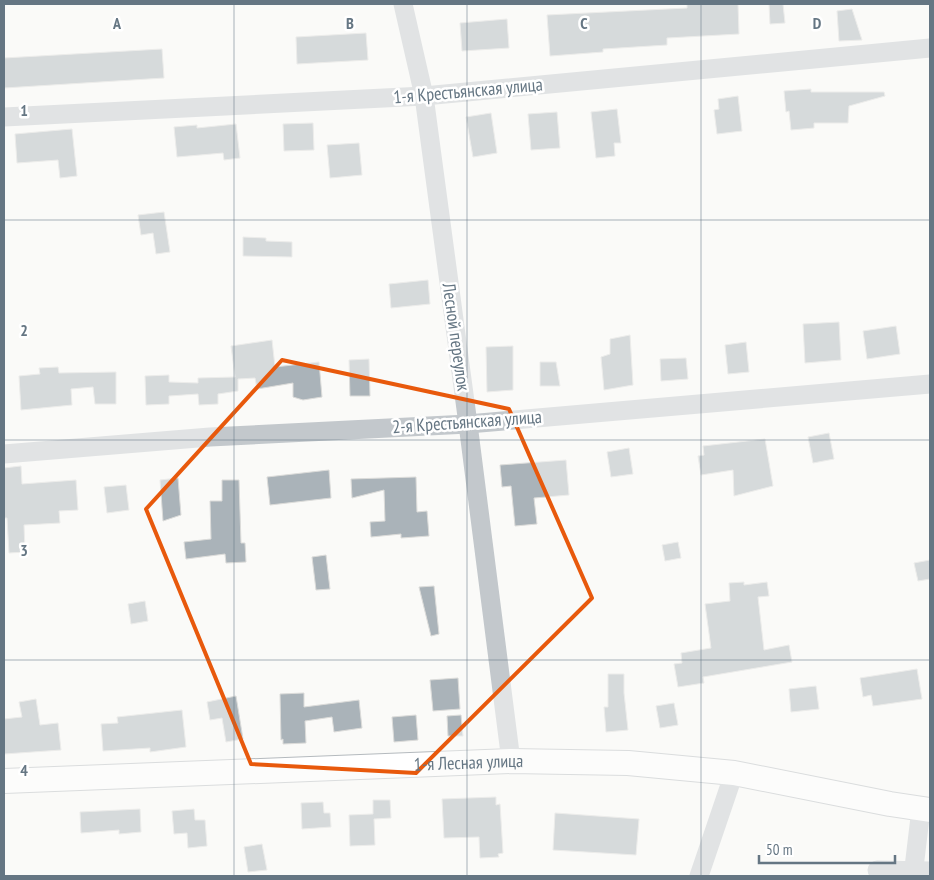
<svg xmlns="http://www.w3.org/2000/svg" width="934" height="880" viewBox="0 0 934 880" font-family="'PT Sans Narrow',sans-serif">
	<rect width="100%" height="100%" fill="#fafaf8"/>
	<!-- building -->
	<g fill="#aab3b9" stroke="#dcdcda">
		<path d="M687,4h51l1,30 -72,4v7l-64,4v3l-53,4 -3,-41 140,-7z"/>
		<path d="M769,4h14l2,19 -15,1z"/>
		<path d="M852,9l10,31 -23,1 -2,-30z"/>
		<path d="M507,19l2,29 -47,3 -2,-28z"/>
		<path d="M366,33l2,27 -71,4 -1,-27z"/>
		<path d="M162,49l2,29 -160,10v-30z"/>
		<path d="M811,89v3h73l1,4 -36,10 -1,17h-34v5l-23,2 -2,-19 -3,1 -2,-21z"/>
		<path d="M738,96l4,35 -25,3 -3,-24 5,-1 -1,-10z"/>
		<path d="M617,109l4,34h-7l1,13 -19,2 -5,-46z"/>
		<path d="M557,112l3,36 -29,2 -3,-36z"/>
		<path d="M491,113l6,40 -24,4 -7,-40z"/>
		<path d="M313,123l1,27 -30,1 -1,-27z"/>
		<path d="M236,124l4,34 -16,2 -1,-7 -46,4 -3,-30 23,-2v3z"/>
		<path d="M72,129l5,47 -17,2 -2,-18 -41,3 -2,-29z"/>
		<path d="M359,143l3,32 -32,3 -3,-33z"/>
		<path d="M164,212l6,40 -14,2 -3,-21 -12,2 -3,-20z"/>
		<path d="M243,237l23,1v3l26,1v15l-49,-1z"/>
		<path d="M428,280l2,24 -39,4 -2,-24z"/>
		<path d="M839,322l2,38 -36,3 -2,-39z"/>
		<path d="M896,326l4,28 -33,5 -4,-28z"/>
		<path d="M630,335l3,50 -29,5 -3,-33 9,-3v-15z"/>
		<path d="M272,340l3,27 44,-5 3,35 -19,3 -10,-3v-14l-36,6 -2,-11 -17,1v12l-20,3v10l-19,1 -1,-11 -29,2v8l-23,1 -1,-29 24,-1v7l29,1v-5l37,-1 -4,-31z"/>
		<path d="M746,342l3,30 -21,2 -3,-29z"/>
		<path d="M513,346v44l-26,2 -1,-45z"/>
		<path d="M686,358l2,21 -27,2 -1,-22z"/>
		<path d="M369,359l1,37h-20l-1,-36z"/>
		<path d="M540,362h16l4,24h-20z"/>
		<path d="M58,367l1,6 57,-1v32h-21l-2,-17 -22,2 1,16 -51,5 -2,-34 21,-2 -1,-6z"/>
		<path d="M829,433l5,26 -21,4 -5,-26z"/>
		<path d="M765,439l8,47 -39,10 -1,-26 -32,5 -3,-19 6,-1 -1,-9z"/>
		<path d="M629,448l4,26 -22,3 -4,-25z"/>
		<path d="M566,460l3,35 -35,3 3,26 -22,2 -4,-40 -9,1 -2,-22z"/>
		<path d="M21,466l1,18 54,-4 2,30 -19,1 1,12 -36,2 1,27 -16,1 -2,-35h-3v-50z"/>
		<path d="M329,470l2,28 -61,7 -3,-28z"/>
		<path d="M416,477l1,35 10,-1 2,25 -28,2v-4l-30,3 -1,-15 15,-1 -1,-31 -32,8 -1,-19z"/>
		<path d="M178,478l3,37 -18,6 -3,-41z"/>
		<path d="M222,480h17l2,63h4l1,19 -20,1 -1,-9 -39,5 -2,-17 27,-3 -1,-38h12z"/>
		<path d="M126,485l3,25 -22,3 -3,-26z"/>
		<path d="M678,542l3,16 -16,3 -3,-16z"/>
		<path d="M326,555l4,34 -14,1 -4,-33z"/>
		<path d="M930,560v19l-12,2 -4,-18z"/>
		<path d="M744,582v3l23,-3 2,14 -11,1 6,53 25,-5 3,17 -89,15 1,6 -26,4 -4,-23 8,-1 -1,-10 30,-5 -6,-44 25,-3 -1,-18z"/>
		<path d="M434,586l5,48 -8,2 -12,-49z"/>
		<path d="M145,601l3,20 -17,3 -3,-20z"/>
		<path d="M917,669l5,30 -49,7 -2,-11 -8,2 -3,-19z"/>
		<path d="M608,674h16v19l4,37 -22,2 -2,-25h4z"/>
		<path d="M458,678l2,31 -27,2 -3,-31z"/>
		<path d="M816,686l3,23 -28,3 -2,-23z"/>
		<path d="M304,693v14l55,-7 3,28 -28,4 -2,-15 -27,4 1,22 -23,1v-5l-2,1 -1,-46z"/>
		<path d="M236,696l7,43 -17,3 -4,-24 -12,2 -3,-18z"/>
		<path d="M36,699l4,26 18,-2 3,27 -57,4v-35l18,-2 -3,-15z"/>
		<path d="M674,703l4,22 -18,3 -4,-22z"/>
		<path d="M182,710l4,37 -36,5v-4l-47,3 -2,-27 17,-1 -1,-6z"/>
		<path d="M416,715l2,25 -24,2 -2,-25z"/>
		<path d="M461,715l2,21h-15l-1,-20z"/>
		<path d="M496,797v8l4,-1 3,49 -5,1 1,3 -19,1 -1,-21 -35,1 -2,-39z"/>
		<path d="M373,800h17l1,18 -17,1 1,26 -25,1 -1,-31 24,-1z"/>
		<path d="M323,802l1,11h6l1,14 -29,2 -1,-26z"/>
		<path d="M140,809l1,23 -22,2v-4l-38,3 -1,-21z"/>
		<path d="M194,809l1,11h10l2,26 -19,2 -1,-15 -13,1 -2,-23z"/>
		<path d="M555,813l84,6 -3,36 -83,-5z"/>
		<path d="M262,844l5,26 -19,2 -4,-25z"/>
	</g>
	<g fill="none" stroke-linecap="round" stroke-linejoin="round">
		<defs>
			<g id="major">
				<path id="s1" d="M4,781l507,-20 117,2 106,10 156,31 40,6"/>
			</g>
		</defs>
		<!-- major casing -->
		<use href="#major" stroke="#b5babe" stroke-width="26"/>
		<!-- minor -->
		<g stroke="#c3c8cc" stroke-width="19">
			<path d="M403,4l21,92 44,328 43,337"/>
			<path d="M4,117l420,-21 506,-48"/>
			<path d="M4,454l206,-17 258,-13 462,-40"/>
			<path d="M877,870l53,1"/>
			<path d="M699,876l35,-103"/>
			<path d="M913,876l8,-67"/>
		</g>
		<!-- major -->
		<use href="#major" stroke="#fff" stroke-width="24"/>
	</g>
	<!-- marked area -->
	<path d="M0 0H934V880H0ZM282,360l227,49 83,189 -176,175 -165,-9 -105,-255z" fill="#fafaf8" fill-opacity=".55" fill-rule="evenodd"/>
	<path fill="none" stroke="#e8590c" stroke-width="4" stroke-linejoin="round" d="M282,360l227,49 83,189 -176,175 -165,-9 -105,-255z"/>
	<!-- grid -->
	<path fill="none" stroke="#657683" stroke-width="1" stroke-opacity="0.55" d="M234,4v872M467,4v872M701,4v872M4,220h926M4,440h926M4,660h926"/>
	<g text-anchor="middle" stroke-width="5" stroke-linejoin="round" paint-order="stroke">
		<!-- street labels -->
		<g font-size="18" fill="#657683" stroke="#fff">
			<text transform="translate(468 91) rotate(-5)" y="6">1-я Крестьянская улица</text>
			<text transform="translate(456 337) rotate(82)" y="6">Лесной переулок</text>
			<text transform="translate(467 422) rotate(-4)" y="6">2-я Крестьянская улица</text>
			<text dy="6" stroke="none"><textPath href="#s1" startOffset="465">1-я Лесная улица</textPath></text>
		</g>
	</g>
	<g font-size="16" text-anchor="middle" font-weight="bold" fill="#657683" stroke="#fff" stroke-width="5" stroke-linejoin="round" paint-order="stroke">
		<text x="117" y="29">A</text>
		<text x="350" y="29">B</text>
		<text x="584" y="29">C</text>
		<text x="817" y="29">D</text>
		<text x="24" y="116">1</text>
		<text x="24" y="336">2</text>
		<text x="24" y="556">3</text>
		<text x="24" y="776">4</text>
	</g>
	<!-- border -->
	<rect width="934" height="880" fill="none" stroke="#657683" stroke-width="10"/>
	<!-- scale -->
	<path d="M759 855v8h136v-8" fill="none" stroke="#657683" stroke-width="2.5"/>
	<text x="766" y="855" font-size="15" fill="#657683" stroke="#ffffff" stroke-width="4" paint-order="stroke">50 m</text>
</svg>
